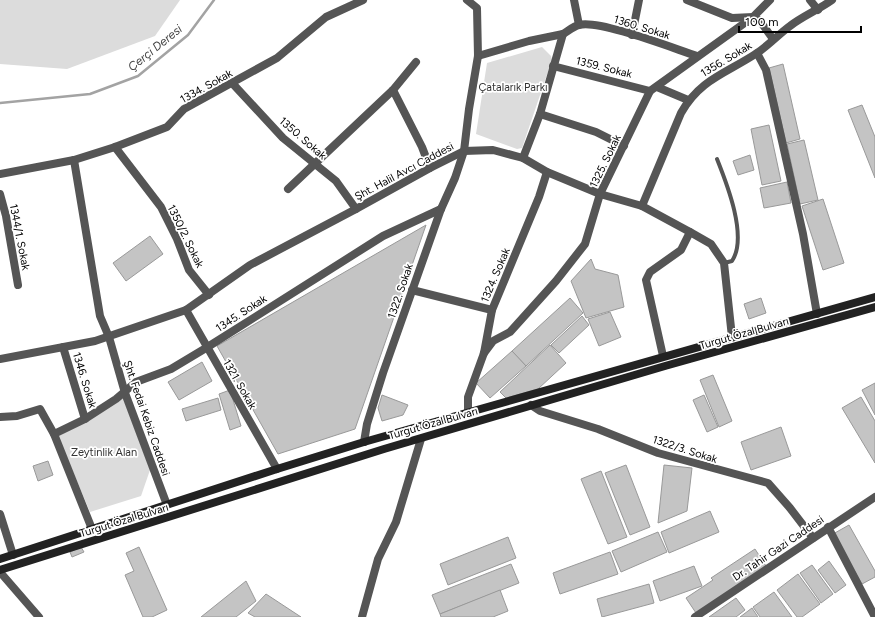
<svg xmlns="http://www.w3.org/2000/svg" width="875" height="617" viewBox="0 0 875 617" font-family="Figtree,sans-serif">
	<rect width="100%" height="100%" fill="#fff"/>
	<!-- green -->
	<g fill="#dcdcdc">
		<path d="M0,0h180l-25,36 -88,33 -67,-5z"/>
		<path d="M542,47l9,9 1,4 -30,88 -5,1 -41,-15 11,-71z"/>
		<path d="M123,398l27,72 -9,26 -51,16 -32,-76z"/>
	</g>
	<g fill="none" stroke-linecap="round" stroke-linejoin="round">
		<!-- stream -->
		<path stroke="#a3a3a3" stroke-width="2.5" d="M0,103l90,-9 48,-18 50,-41 26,-35"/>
	</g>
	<!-- building -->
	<g fill="#c4c4c4" stroke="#999">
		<path d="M783,64l17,75 -14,4 -17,-75z"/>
		<path d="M862,105l13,32v41l-27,-68z"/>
		<path d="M769,125l12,56 -19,4 -11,-56z"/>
		<path d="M804,140l14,60 -18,4 -13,-60z"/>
		<path d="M750,155l4,15 -16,5 -5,-14z"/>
		<path d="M787,182l4,21 -27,5 -4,-20z"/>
		<path d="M823,199l21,64 -21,7 -21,-64z"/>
		<path d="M426,225l-71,204 -77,25 -61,-108z"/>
		<path d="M150,236l13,18 -37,27 -13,-18z"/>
		<path d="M591,259l4,10 23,6 6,32 -38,11 -15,-37z"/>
		<path d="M570,298l13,15 -57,53 -14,-15z"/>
		<path d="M761,298l5,15 -17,6 -5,-15z"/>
		<path d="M610,312l11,25 -22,9 -11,-27z"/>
		<path d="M582,316l7,9 -30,28 -8,-8z"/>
		<path d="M550,345l16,18 -28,26 -32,9 -6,-6z"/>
		<path d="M512,351l14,15 -36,32 -14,-15z"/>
		<path d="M202,362l10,19 -33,19 -11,-18z"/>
		<path d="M713,375l19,46 -13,6 -19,-47z"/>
		<path d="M875,383v32l-13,-25z"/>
		<path d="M230,390l11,36 -11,4 -11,-36z"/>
		<path d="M382,395l26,10 -5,10 -21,6 -4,-13z"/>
		<path d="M704,395l14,32 -11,5 -14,-32z"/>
		<path d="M861,397l14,24v42l-33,-55z"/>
		<path d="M218,398l3,12 -35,11 -4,-12z"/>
		<path d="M781,427l10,29 -40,14 -10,-28z"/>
		<path d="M48,461l5,14 -15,6 -5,-15z"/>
		<path d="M626,465l24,62 -20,8 -25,-62z"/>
		<path d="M664,465l28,3 -5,43 -29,12z"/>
		<path d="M601,471l26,66 -19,7 -27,-65z"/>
		<path d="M710,511l9,21 -50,21 -8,-21z"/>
		<path d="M849,525l26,46v6l-13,7 -29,-50z"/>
		<path d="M658,532l9,20 -46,20 -9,-21z"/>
		<path d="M508,537l8,21 -68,27 -8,-21z"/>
		<path d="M81,547l3,5 -12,5 -2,-5z"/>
		<path d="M139,547l28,63 -15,7h-9l-18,-42 9,-4 -8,-18z"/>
		<path d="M755,549l11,17 -70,47 -10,-15 27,-18 -2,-2z"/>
		<path d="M610,552l8,22 -58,20 -7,-21z"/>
		<path d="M829,561l17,24 -11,8 -17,-23z"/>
		<path d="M511,564l8,19 -79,31 -8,-19z"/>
		<path d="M812,565l21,29 -12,9 -21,-30z"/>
		<path d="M694,566l8,20 -42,15 -7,-20z"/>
		<path d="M798,574l22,30 -18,13h-5l-20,-27z"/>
		<path d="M246,581l10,20 -20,16h-35z"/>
		<path d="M649,584l5,19 -52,14 -5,-18z"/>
		<path d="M500,590l8,21 -15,6h-52l-1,-3z"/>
		<path d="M774,592l18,25h-32l-7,-10z"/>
		<path d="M266,594l35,23h-46l-7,-4z"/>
		<path d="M736,598l9,12 -9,7h-27z"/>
		<path d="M752,608l6,9h-18z"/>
	</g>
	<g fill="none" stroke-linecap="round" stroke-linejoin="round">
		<!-- service -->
		<path stroke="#555" stroke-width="4" d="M717,159c10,25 31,78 15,102l-8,2"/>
		<!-- minor -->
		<g stroke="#555" stroke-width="8">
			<path d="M574,0l5,25"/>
			<path d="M687,0l45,18 21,-1 7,4 13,18"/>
			<path d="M810,0l8,10"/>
			<path d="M632,35l7,-35"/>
			<path d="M757,53l9,17 37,164 14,80"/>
			<path d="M478,56l51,-15 34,-7"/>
			<path d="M553,66l97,25"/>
			<path d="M233,84l50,54 53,43 20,28"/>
			<path d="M657,87l31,13"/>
			<path d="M393,90l29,57 8,21"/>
			<path d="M540,114l56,18 28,14"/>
			<path d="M115,147l46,60 16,32 12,31 20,25"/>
			<path d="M523,158l17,-44 23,-80c5,-3 11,-8 16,-9 19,-6 96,24 118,31"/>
			<path d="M74,160l26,156 9,21 16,56 42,112"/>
			<path d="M0,174l74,-14 41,-13 52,-20 17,-18 93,-51 49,-41 37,-17"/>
			<path d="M288,189l105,-99 23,-28"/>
			<path d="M0,194l6,22 12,69"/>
			<path d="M642,206l39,-93c19,-34 46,-40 76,-60 12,-8 22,-19 33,-27 13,-10 28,-16 42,-26"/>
			<path d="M690,232l21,12 13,19 8,74"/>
			<path d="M412,290l80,20"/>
			<path d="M186,310l91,159"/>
			<path d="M63,347l22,72"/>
			<path d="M484,353l9,-12 17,-9 46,-51 29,-37 15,-50 50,-103 103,-74 17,-17"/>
			<path d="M0,359l95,-18 91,-31 64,-45 106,-56 74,-41 34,-17 29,-1 30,8 24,14 53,22 42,12 48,26 -9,18 -31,22 -4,8 17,76"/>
			<path d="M531,405l9,6 58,18 60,24 110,30 22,25 23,30"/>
			<path d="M468,413v-16l16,-44 8,-43 47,-113 8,-25"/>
			<path d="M0,417l17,-1 23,-7 14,25 38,95"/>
			<path d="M54,434l31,-15 31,-20 20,-17 35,-13 35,-21 177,-112 58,-27"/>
			<path d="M364,442l3,-18 16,-51 58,-164 14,-31 9,-27 5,-42 9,-53 -1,-48 -10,-8"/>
			<path d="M0,514l13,41"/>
			<path d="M828,527l47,90"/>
			<path d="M0,572l39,45"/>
			<path d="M362,617l16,-58 18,-37 25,-83"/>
			<path d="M695,617l180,-120"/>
		</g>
		<!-- secondary -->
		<g stroke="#222" stroke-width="8">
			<path d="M0,559l277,-90 87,-27 511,-145"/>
			<path d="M0,570l384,-121 281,-83 210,-59"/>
		</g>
	</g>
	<g text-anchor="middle" stroke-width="3.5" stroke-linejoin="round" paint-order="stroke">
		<!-- street labels -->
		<g font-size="11" fill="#000" stroke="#fff">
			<text transform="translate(642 27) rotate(17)" y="4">1360. Sokak</text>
			<text transform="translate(726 59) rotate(-31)" y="4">1356. Sokak</text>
			<text transform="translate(604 67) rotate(14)" y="4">1359. Sokak</text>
			<text transform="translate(206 86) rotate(-29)" y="4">1334. Sokak</text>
			<text transform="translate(303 138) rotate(41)" y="4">1350. Sokak</text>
			<text transform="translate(605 161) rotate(-64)" y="4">1325. Sokak</text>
			<text transform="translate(404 171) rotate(-28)" y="4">Şht. Halil Avcı Caddesi</text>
			<text transform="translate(186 236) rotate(64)" y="4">1350/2. Sokak</text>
			<text transform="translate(20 237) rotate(79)" y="4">1344/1. Sokak</text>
			<text transform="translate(495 275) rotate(-67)" y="4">1324. Sokak</text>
			<text transform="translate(400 291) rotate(-71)" y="4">1322. Sokak</text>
			<text transform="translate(241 313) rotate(-33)" y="4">1345. Sokak</text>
			<text transform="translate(744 333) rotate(-16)" y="4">Turgut Özal Bulvarı</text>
			<text transform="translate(85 380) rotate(73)" y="4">1346. Sokak</text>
			<text transform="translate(240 384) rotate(60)" y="4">1321. Sokak</text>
			<text transform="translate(147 418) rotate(71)" y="4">Şht. Fedai Kebiz Caddesi</text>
			<text transform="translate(433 423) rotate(-16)" y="4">Turgut Özal Bulvarı</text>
			<text transform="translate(685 449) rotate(18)" y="4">1322/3. Sokak</text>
			<text transform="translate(124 520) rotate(-17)" y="4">Turgut Özal Bulvarı</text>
			<text transform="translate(778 548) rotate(-34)" y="4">Dr. Tahir Gazi Caddesi</text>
		</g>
		<!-- park labels -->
		<g font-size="11" fill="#333" stroke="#fff">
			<text x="513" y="91">Çatalarık Parkı</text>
			<text x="104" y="456">Zeytinlik Alan</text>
		</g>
		<!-- water labels -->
		<g font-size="12" font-style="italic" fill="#444" stroke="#fff">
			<text transform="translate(155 48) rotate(-39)" y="4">Çerçi Deresi</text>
		</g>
	</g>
	<!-- scale -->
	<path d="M739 26v6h122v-6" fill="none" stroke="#000000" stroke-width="2"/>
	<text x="745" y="26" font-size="12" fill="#000000" stroke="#ffffff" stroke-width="3" paint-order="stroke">100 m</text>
</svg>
